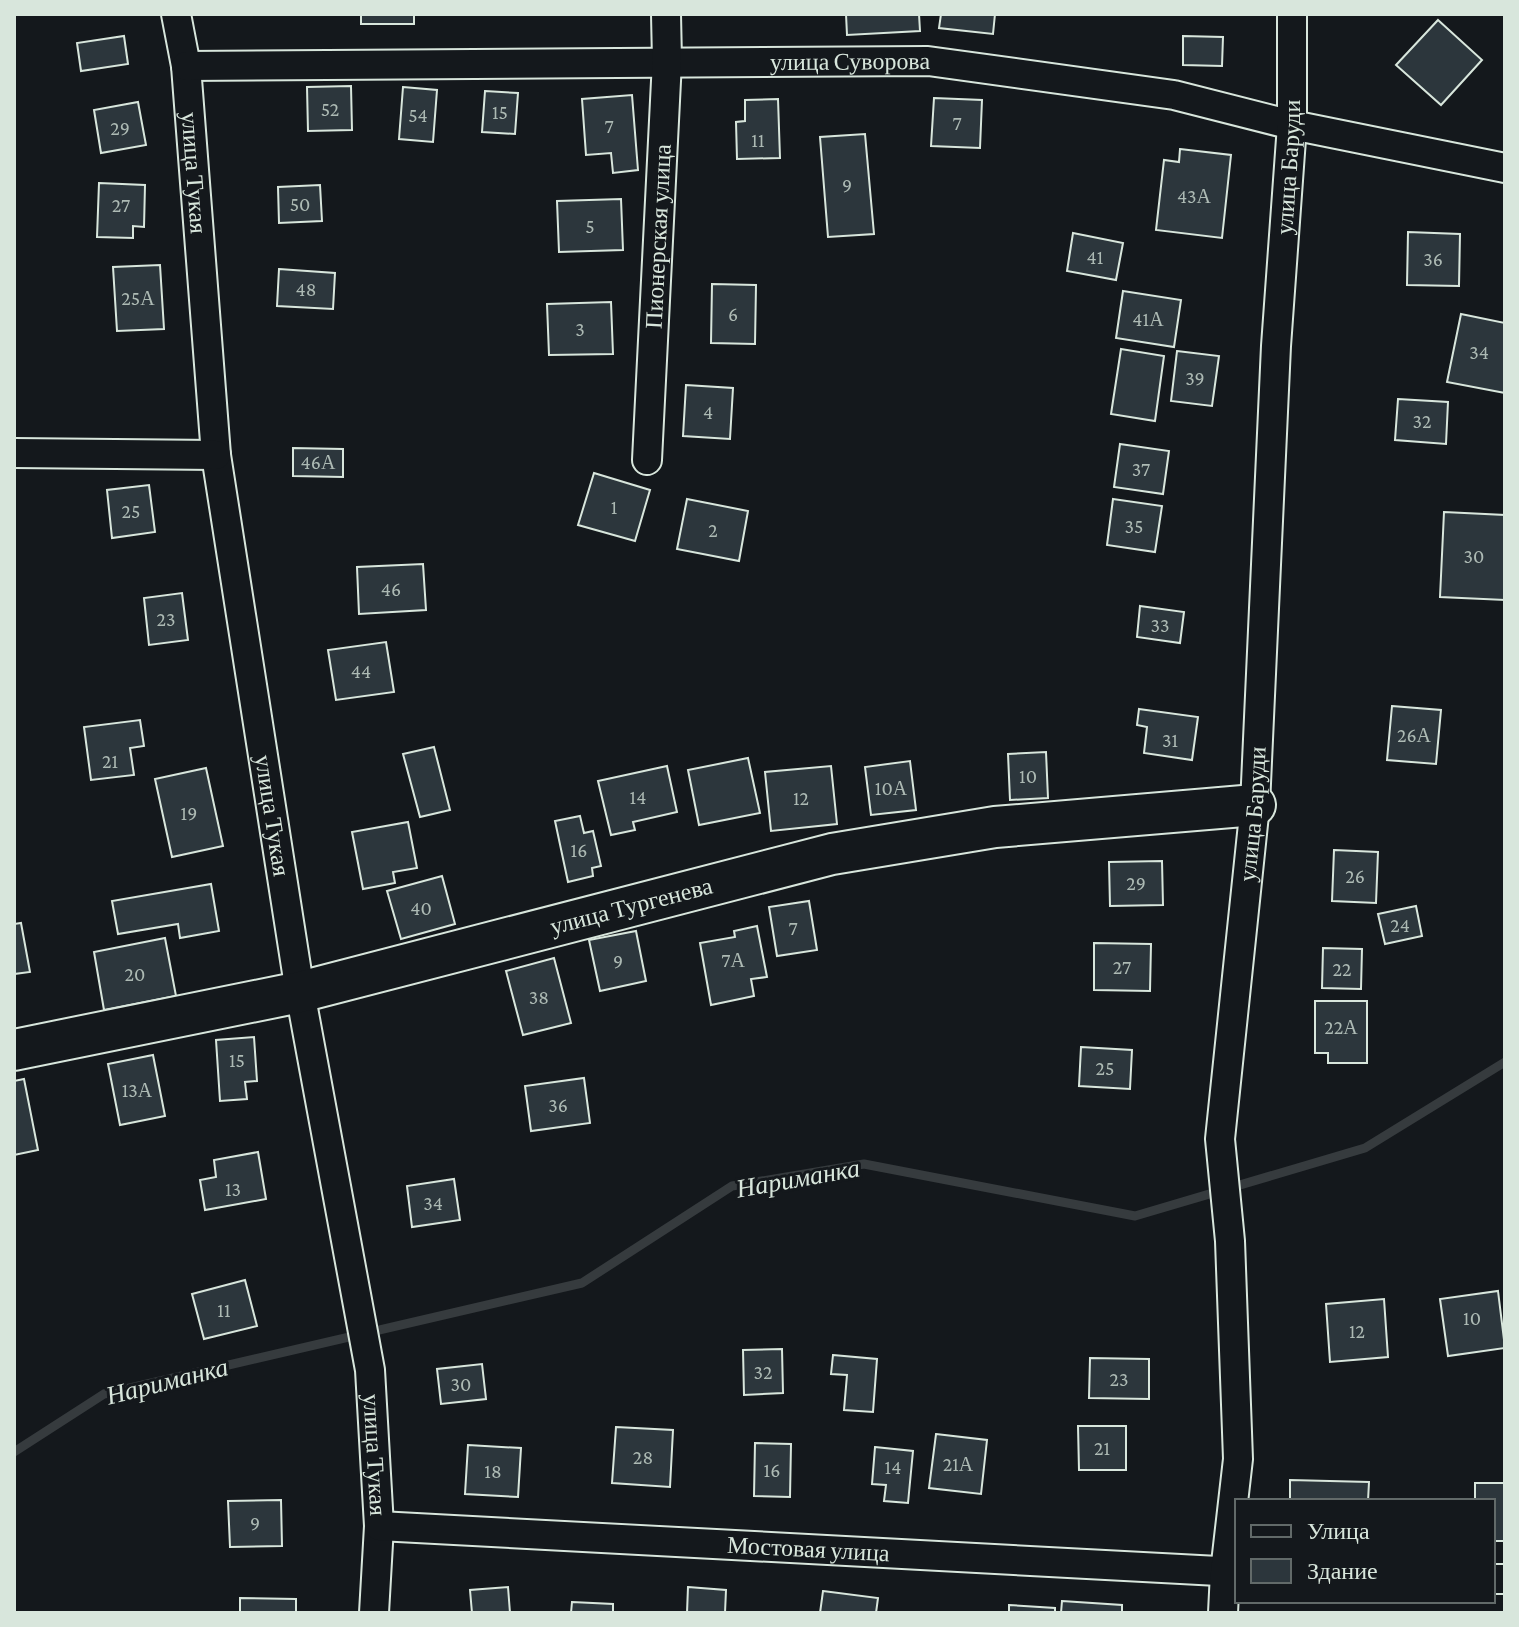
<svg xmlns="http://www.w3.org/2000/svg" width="1519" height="1627" viewBox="0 0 1519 1627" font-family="'Crimson Pro',serif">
	<rect width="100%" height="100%" fill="#14181c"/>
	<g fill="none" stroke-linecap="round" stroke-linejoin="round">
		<!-- stream -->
		<path stroke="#363b3e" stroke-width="9" d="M14,1452l90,-58 478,-111 150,-97 132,-22 271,52 230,-68 140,-86"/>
	</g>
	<!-- building -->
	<g fill="#2c363c" stroke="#d8e6dc" stroke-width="2">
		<rect x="361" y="14" width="53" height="10"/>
		<path d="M846,14h73l1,17 -73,4z"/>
		<path d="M941,14h54l-2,20 -54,-6z"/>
		<path d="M1438,20l44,40 -41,45 -45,-40z"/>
		<path d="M124,36l4,28 -47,7 -4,-28z"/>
		<path d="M1183,36l40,1 -1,29 -39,-1z"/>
		<path d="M351,86l1,44 -44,1 -1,-44z"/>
		<path d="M403,87l34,3 -4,52 -34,-3z"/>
		<path d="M485,91l33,2 -3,41 -33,-2z"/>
		<path d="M632,95l6,75 -25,3 -2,-20 -25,2 -4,-56z"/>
		<path d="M934,98l48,2 -2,48 -49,-2z"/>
		<path d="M778,99l2,59 -43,1 -1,-37 9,-1v-21z"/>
		<path d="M138,102l8,43 -45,8 -7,-43z"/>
		<path d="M865,134l9,100 -46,3 -8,-100z"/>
		<path d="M1180,149l51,6 -9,83 -66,-8 8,-70 15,2z"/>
		<path d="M99,183l46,2 -1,42 -11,-1v12l-36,-1z"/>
		<path d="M320,185l2,36 -43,2 -1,-36z"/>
		<path d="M621,199l2,51 -64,2 -2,-51z"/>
		<path d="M1408,232l52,2 -1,52 -52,-1z"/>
		<path d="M1073,233l50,10 -7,37 -49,-9z"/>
		<path d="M160,265l4,64 -47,2 -4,-64z"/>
		<path d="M279,269l56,4 -2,36 -56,-3z"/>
		<path d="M712,284l44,1 -1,59 -44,-1z"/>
		<path d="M1123,291l58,9 -7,47 -58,-9z"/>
		<path d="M611,302l2,52 -64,1 -2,-51z"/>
		<path d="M1461,314l44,9v70l-58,-11z"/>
		<path d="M1121,349l43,7 -9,65 -44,-7z"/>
		<path d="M1177,351l42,5 -7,50 -41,-5z"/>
		<path d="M686,385l47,3 -3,51 -47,-3z"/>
		<path d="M1398,399l50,3 -2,42 -51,-4z"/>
		<path d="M1120,444l49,7 -6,43 -49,-7z"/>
		<path d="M293,448l50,1v28l-50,-1z"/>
		<path d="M594,473l56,17 -15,51 -57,-16z"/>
		<path d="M149,485l6,47 -43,6 -5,-48z"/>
		<path d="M687,499l61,12 -9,50 -62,-12z"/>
		<path d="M1113,499l49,7 -7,46 -48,-7z"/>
		<path d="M1444,512l61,3v85l-65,-3z"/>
		<path d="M423,564l3,46 -67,4 -2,-47z"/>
		<path d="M182,593l6,47 -39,5 -5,-47z"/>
		<path d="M1140,606l44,6 -4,31 -43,-6z"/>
		<path d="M386,642l8,50 -58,8 -8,-50z"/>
		<path d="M1392,706l49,4 -5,54 -49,-4z"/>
		<path d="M1139,709l59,8 -6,43 -48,-7 3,-26 -10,-2z"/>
		<path d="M140,720l4,26 -14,2 4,27 -43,5 -7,-53z"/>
		<path d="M434,747l16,63 -30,7 -17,-63z"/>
		<path d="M1046,752l2,46 -38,2 -2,-46z"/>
		<path d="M748,758l12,55 -61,12 -11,-55z"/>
		<path d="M910,761l6,49 -45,5 -6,-48z"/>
		<path d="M667,766l10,46 -44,10 2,8 -24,5 -13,-54z"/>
		<path d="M831,766l6,58 -66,7 -6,-59z"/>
		<path d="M206,768l17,78 -51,11 -17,-78z"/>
		<path d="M580,816l4,17 9,-2 8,35 -9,2 1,8 -25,6 -13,-61z"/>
		<path d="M408,822l9,46 -24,4 2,11 -32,6 -11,-57z"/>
		<path d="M1334,850l44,2 -2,51 -44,-2z"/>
		<path d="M1162,861l1,44 -53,1 -1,-44z"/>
		<path d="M442,876l13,48 -54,15 -14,-48z"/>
		<path d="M211,884l8,47 -39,7 -2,-14 -60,10 -6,-33z"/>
		<path d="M809,901l8,49 -40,6 -8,-49z"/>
		<path d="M1416,906l6,30 -37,8 -7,-30z"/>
		<path d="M21,923l9,49 -16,2v-50z"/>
		<path d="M757,926l10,51 -16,2 3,17 -43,9 -11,-62 35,-6 -1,-6z"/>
		<path d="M636,931l10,50 -46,10 -11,-51z"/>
		<path d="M165,938l11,58 -72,14 -10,-58z"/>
		<path d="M1094,943l57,1 -1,47 -56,-1z"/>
		<path d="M1323,948l39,1 -1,40 -39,-1z"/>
		<path d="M554,958l17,65 -48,12 -17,-64z"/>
		<path d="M1315,1001h52v62h-39v-10h-13z"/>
		<path d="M254,1037l3,44 -12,1 2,17 -27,2 -4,-61z"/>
		<path d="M1081,1047l51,3 -2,39 -51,-3z"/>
		<path d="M153,1055l12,61 -45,9 -12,-61z"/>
		<path d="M584,1078l6,45 -59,8 -6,-45z"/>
		<path d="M24,1079l14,71 -24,5v-74z"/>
		<path d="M258,1152l8,47 -61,11 -5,-30 16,-3 -2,-17z"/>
		<path d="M454,1179l6,41 -48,7 -5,-41z"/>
		<path d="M245,1280l12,46 -53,13 -12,-45z"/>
		<path d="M1498,1291l7,57 -57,8 -8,-57z"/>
		<path d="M1384,1299l4,58 -58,5 -4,-58z"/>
		<path d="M782,1349l1,44 -39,2 -1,-45z"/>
		<path d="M833,1355l44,4 -4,53 -29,-2 3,-35 -16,-1z"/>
		<path d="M1090,1358l59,1v40l-60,-1z"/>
		<path d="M482,1364l4,35 -45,5 -4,-35z"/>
		<path d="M1078,1426h48v44h-47z"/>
		<path d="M616,1427l57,3 -3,57 -58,-4z"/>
		<path d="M936,1434l51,6 -6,54 -52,-6z"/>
		<path d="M755,1443l36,1 -1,53 -36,-1z"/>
		<path d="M468,1445l53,3 -3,49 -53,-3z"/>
		<path d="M875,1447l38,4 -5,52 -24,-2 2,-16 -14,-1z"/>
		<path d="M1290,1480l79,2 -1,19h-78z"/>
		<path d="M1475,1483h30v58h-12v-40h-18z"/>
		<path d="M281,1500l1,46 -52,1 -2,-46z"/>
		<path d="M508,1587l2,26h-38l-2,-23z"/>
		<path d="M688,1587l38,3 -1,23h-38z"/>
		<path d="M823,1591l55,7 -2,15h-56z"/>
		<path d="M240,1598l56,1v14h-56z"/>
		<path d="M1062,1601l60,4v8h-61z"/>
		<path d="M572,1602l41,2v9h-42z"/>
		<path d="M1009,1605l46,3v5h-46z"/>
	</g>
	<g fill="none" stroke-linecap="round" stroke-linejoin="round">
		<defs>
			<g id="street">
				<path id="s1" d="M176,14l10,52 30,389 84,537 70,378 9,156 -5,87"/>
				<path id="s2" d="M186,66l742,-5 246,34 118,30 213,43"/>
				<path d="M14,453l202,2"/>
				<path id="s3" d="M647,460l20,-399 -1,-47"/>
				<path id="s4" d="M379,1526l858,46"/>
				<path d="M1493,1579h12"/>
				<path id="s5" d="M1223,1613l2,-41 13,-113 -8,-218 -10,-102 35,-334 21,-459 16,-221v-111"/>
			</g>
			<g id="secondary">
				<path id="s6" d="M14,1050l286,-58 532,-138 163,-27 260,-22"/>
			</g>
		</defs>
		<!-- street casing -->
		<use href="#street" stroke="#d8e6dc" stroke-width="32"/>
		<!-- secondary casing -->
		<use href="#secondary" stroke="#d8e6dc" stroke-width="44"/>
		<!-- street -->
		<use href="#street" stroke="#14181c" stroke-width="28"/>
		<!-- secondary -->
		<use href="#secondary" stroke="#14181c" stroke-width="40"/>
	</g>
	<g text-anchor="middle" stroke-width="6" stroke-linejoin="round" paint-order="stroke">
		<!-- number labels -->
		<g font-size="20" fill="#adbab4">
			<text x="330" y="116">52</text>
			<text x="500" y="119">15</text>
			<text x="418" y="122">54</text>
			<text x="957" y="130">7</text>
			<text x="609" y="133">7</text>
			<text x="120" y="135">29</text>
			<text x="758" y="147">11</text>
			<text x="847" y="192">9</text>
			<text x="1194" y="203">43А</text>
			<text x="300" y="211">50</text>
			<text x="121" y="212">27</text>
			<text x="590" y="233">5</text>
			<text x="1095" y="264">41</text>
			<text x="1433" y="266">36</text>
			<text x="306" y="296">48</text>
			<text x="138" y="305">25А</text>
			<text x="733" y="321">6</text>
			<text x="1148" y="326">41А</text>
			<text x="580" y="336">3</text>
			<text x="1479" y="359">34</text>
			<text x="1195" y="385">39</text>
			<text x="708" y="419">4</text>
			<text x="1422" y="428">32</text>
			<text x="318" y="469">46А</text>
			<text x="1141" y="476">37</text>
			<text x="614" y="514">1</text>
			<text x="131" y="518">25</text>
			<text x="1134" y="533">35</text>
			<text x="713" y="537">2</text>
			<text x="1474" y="563">30</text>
			<text x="391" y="596">46</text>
			<text x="166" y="626">23</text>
			<text x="1160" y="632">33</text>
			<text x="361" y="678">44</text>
			<text x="1414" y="742">26А</text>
			<text x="1170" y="747">31</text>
			<text x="110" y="768">21</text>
			<text x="1028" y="783">10</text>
			<text x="891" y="795">10А</text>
			<text x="638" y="804">14</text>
			<text x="801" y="805">12</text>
			<text x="189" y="820">19</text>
			<text x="579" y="857">16</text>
			<text x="1355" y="883">26</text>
			<text x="1136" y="890">29</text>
			<text x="421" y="915">40</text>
			<text x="1400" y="932">24</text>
			<text x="793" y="935">7</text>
			<text x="733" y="967">7А</text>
			<text x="618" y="968">9</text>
			<text x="1122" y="974">27</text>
			<text x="1342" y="976">22</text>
			<text x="135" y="981">20</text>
			<text x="539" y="1004">38</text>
			<text x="1341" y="1034">22А</text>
			<text x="237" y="1067">15</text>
			<text x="1105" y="1075">25</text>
			<text x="137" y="1097">13А</text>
			<text x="558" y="1112">36</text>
			<text x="233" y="1196">13</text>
			<text x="433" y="1210">34</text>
			<text x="224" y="1317">11</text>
			<text x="1472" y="1325">10</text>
			<text x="1357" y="1338">12</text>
			<text x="763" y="1379">32</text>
			<text x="1119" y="1386">23</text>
			<text x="461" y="1391">30</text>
			<text x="1102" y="1455">21</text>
			<text x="643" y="1464">28</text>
			<text x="958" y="1471">21А</text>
			<text x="893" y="1474">14</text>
			<text x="772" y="1477">16</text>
			<text x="493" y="1478">18</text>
			<text x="255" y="1530">9</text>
		</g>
		<!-- street labels -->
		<g font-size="24" fill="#d8e6dc" stroke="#14181c">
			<text dy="8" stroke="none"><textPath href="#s2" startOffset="664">улица Суворова</textPath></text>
			<text dy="8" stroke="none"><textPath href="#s5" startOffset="1450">улица Баруди</textPath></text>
			<text dy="8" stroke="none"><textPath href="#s1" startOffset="160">улица Тукая</textPath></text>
			<text dy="8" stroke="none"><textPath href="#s3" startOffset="224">Пионерская улица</textPath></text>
			<text dy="8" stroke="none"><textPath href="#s5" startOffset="802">улица Баруди</textPath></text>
			<text dy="8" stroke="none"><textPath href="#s1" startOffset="808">улица Тукая</textPath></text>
			<text dy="8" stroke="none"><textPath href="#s6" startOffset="634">улица Тургенева</textPath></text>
			<text dy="8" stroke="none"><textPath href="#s1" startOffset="1456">улица Тукая</textPath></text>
			<text dy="8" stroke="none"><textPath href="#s4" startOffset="430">Мостовая улица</textPath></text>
		</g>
		<!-- water labels -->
		<g font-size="26" font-style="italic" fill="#d8e6dc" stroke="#14181c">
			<text transform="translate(798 1178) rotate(-10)" y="9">Нариманка</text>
			<text transform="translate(167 1381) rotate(-14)" y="9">Нариманка</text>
		</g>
	</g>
	<!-- border -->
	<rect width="1519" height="1627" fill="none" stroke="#d8e6dc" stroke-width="32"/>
	<!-- legend -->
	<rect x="1235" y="1499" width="260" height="104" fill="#14181c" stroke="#626a69" stroke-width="2"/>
	<rect x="1251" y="1525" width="40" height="12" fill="#14181c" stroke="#626a69" stroke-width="2"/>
	<text x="1307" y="1539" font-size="24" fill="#d8e6dc">Улица</text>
	<rect x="1251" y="1559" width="40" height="24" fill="#2c363c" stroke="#626a69" stroke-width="2"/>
	<text x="1307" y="1579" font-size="24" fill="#d8e6dc">Здание</text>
</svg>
